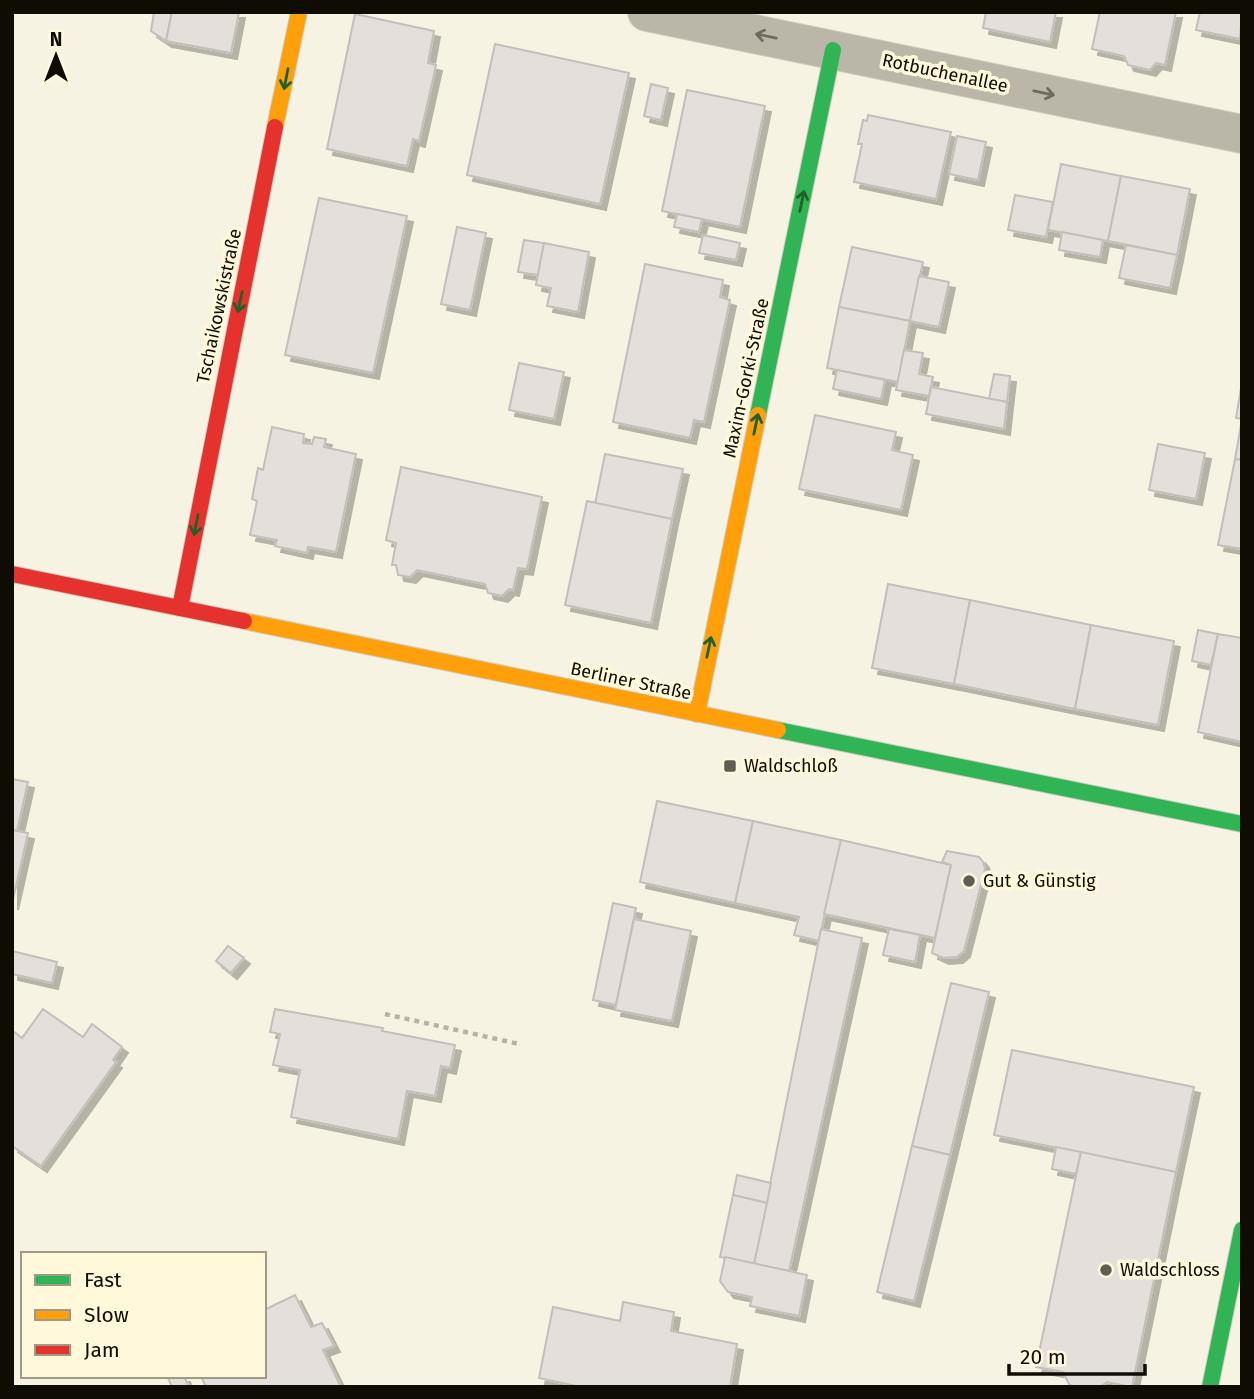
<svg xmlns="http://www.w3.org/2000/svg" width="1254" height="1399" viewBox="0 0 1254 1399" font-family="'Fira Sans',sans-serif">
	<defs>
		<filter id="shadow"><feDropShadow dx="6" dy="6" stdDeviation="0" flood-color="#0004"/></filter>
	</defs>
	<rect width="100%" height="100%" fill="#f7f3e3"/>
	<!-- building -->
	<g fill="#e5dfdc" stroke="#c4bebb" stroke-width="2" filter="url(#shadow)">
		<path d="M154,12h18l-6,29 -15,-10z"/>
		<path d="M172,12h67l-8,41 -65,-12z"/>
		<path d="M986,12h70l-6,30 -67,-14z"/>
		<path d="M1100,12h76l-11,53 -9,-2 -6,7 -22,-5 -4,-9 -32,-7z"/>
		<path d="M1200,12h42l-2,27 -44,-9z"/>
		<path d="M355,14l79,17 -6,32 8,2 -17,76 -6,-2 -6,27 -80,-17z"/>
		<path d="M495,44l134,29 -29,131 -133,-29z"/>
		<path d="M651,84l17,4 -7,32 -17,-4z"/>
		<path d="M687,90l78,16 -25,121 -78,-16z"/>
		<path d="M868,115l83,17 -15,67 -82,-17 8,-38h-4l5,-24 4,1z"/>
		<path d="M957,136l29,6 -8,38 -29,-6z"/>
		<path d="M1061,164l60,12 -13,65 -60,-11z"/>
		<path d="M1121,176l69,13 -13,66 -69,-14z"/>
		<path d="M1015,195l38,7 -7,35 -38,-7z"/>
		<path d="M319,198l88,18 -34,157 -88,-18z"/>
		<path d="M677,214l25,5 -3,13 -25,-5z"/>
		<path d="M457,227l29,6 -16,77 -29,-6z"/>
		<path d="M1062,232l41,8 -3,17 -41,-7z"/>
		<path d="M703,235l37,8 -4,17 -37,-7z"/>
		<path d="M524,240l20,3 -6,32 -20,-3z"/>
		<path d="M544,243l45,9 -11,60 -31,-6 4,-18 -15,-3z"/>
		<path d="M1126,245l51,10 -7,33 -51,-10z"/>
		<path d="M852,247l71,15 -13,59 -71,-14z"/>
		<path d="M645,264l78,16 -3,17 10,3 -26,122 -10,-2 -4,18 -77,-16z"/>
		<path d="M919,276l30,6 -10,45 -29,-6z"/>
		<path d="M839,307l71,14 -12,61 -71,-14z"/>
		<path d="M904,350l19,3 -4,21 14,3 -4,19 -33,-6z"/>
		<path d="M519,363l45,9 -10,47 -45,-9z"/>
		<path d="M837,370l48,10 -4,19 -48,-10z"/>
		<path d="M994,374l16,2 -3,26 -18,-3z"/>
		<path d="M931,387l76,15 -3,27 -78,-15z"/>
		<path d="M1241,388h1v72l-7,-1 7,-40 -6,-1z"/>
		<path d="M815,415l81,17 -4,18 21,5 -12,55 -102,-21z"/>
		<path d="M272,427l32,7 -1,9 9,1 2,-7 12,2 -2,8 32,7 -20,98 -28,-5 -1,6 -32,-7 2,-6 -27,-5 7,-34 -5,-2 6,-31 5,2z"/>
		<path d="M1158,444l47,9 -9,46 -47,-9z"/>
		<path d="M605,454l78,15 -11,50 -77,-15z"/>
		<path d="M1235,459l7,1v89l-24,-4z"/>
		<path d="M401,467l141,30 -15,72 -9,-1 -5,22 -4,-1 -7,7 -14,-3 -3,-9 -68,-14 -7,7 -12,-2 -2,-10h-4l4,-22 -10,-3z"/>
		<path d="M587,501l85,18 -21,104 -86,-18z"/>
		<path d="M888,584l82,16 -16,84 -82,-16z"/>
		<path d="M970,600l121,25 -16,84 -121,-25z"/>
		<path d="M1091,625l83,16 -16,84 -83,-16z"/>
		<path d="M1198,630l20,4 -7,31 -19,-4z"/>
		<path d="M1218,634l24,4v104l-44,-10z"/>
		<path d="M12,779l16,3 -11,49 -5,-1z"/>
		<path d="M657,801l96,20 -18,82 -95,-21z"/>
		<path d="M753,821l88,19 -22,101 -25,-6 5,-18 -64,-14z"/>
		<path d="M12,830l16,3 -16,71z"/>
		<path d="M841,840l110,25 -16,73 -111,-24z"/>
		<path d="M947,851l32,6 4,5 2,7 -21,82 -7,6 -14,1 -11,-5 19,-88 -9,-3z"/>
		<path d="M613,903l23,5 -20,97 -23,-5z"/>
		<path d="M634,919l57,12 -19,90 -57,-11z"/>
		<path d="M821,929l41,9 -73,333 -35,-7z"/>
		<path d="M889,929l31,6 -5,27 -32,-7z"/>
		<path d="M228,946l16,12 -13,15 -15,-12z"/>
		<path d="M12,951l45,11 -5,21 -40,-9z"/>
		<path d="M951,983l38,9 -39,163 -38,-9z"/>
		<path d="M43,1009l40,28 9,-13 30,23 -9,13 3,2 -75,104 -29,-20v-113l1,-2 9,7z"/>
		<path d="M275,1009l108,19 -1,3 73,14 -5,23 -9,-2 -6,30 -28,-5 -9,48 -107,-22 9,-47 -27,-5 7,-31 -10,-2z"/>
		<path d="M1012,1050l182,37 -18,85 -182,-37z"/>
		<path d="M912,1146l38,9 -36,146 -37,-9z"/>
		<path d="M1056,1147l25,5 -5,22 -24,-5z"/>
		<path d="M1081,1152l95,20 -44,215 -25,-5 -7,5h-27l-4,-3 -6,-12 -27,-5z"/>
		<path d="M737,1175l34,8 -4,20 -34,-8z"/>
		<path d="M733,1195l34,8 -13,61 -34,-7z"/>
		<path d="M725,1257l82,18 -8,41 -49,-10 2,-9 -24,-5 -8,-11z"/>
		<path d="M295,1295l16,32 11,-4 12,23 -11,4 18,37h-135l-5,-11h63v-66z"/>
		<path d="M623,1302l51,10 -3,19 66,13 -7,43h-149l-42,-9 14,-71 67,14z"/>
		<path d="M167,1376h17l5,11h-17z"/>
	</g>
	<g fill="none" stroke-linecap="round" stroke-linejoin="round">
		<defs>
			<path id="street" d="M647,12l595,122"/>
			<g id="fast">
				<path d="M758,415l75,-365"/>
				<path d="M778,730l464,94"/>
				<path d="M1210,1387l32,-157"/>
			</g>
			<g id="slow">
				<path d="M275,127l24,-115"/>
				<path d="M244,621l534,109"/>
				<path d="M697,714l61,-299"/>
			</g>
			<g id="jam">
				<path d="M12,574l232,47"/>
				<path d="M180,608l95,-481"/>
			</g>
		</defs>
		<!-- street casing -->
		<use href="#street" stroke="#d0cdc1" stroke-width="40"/>
		<!-- fast casing -->
		<use href="#fast" stroke="#d0cdc1" stroke-width="18"/>
		<!-- slow casing -->
		<use href="#slow" stroke="#d0cdc1" stroke-width="18"/>
		<!-- jam casing -->
		<use href="#jam" stroke="#d0cdc1" stroke-width="18"/>
		<!-- path -->
		<path stroke="#b6b2a6" stroke-width="4.5" stroke-dasharray="5 5" stroke-linecap="butt" d="M385,1014l134,30"/>
		<!-- street -->
		<use href="#street" stroke="#bbb7a8" stroke-width="38"/>
		<!-- fast -->
		<use href="#fast" stroke="#30b455" stroke-width="16"/>
		<!-- slow -->
		<use href="#slow" stroke="#ff9f0a" stroke-width="16"/>
		<!-- jam -->
		<use href="#jam" stroke="#e5322d" stroke-width="16"/>
	</g>
	<!-- one-way arrows -->
	<defs><path id="oneway-shaft" d="M-6 0H5M1.5-3L5.5 0L1.5 3" fill="none" stroke-width="1.6" stroke-linecap="round" stroke-linejoin="round" transform="scale(1.75)"/></defs>
	<g stroke="#6e6a5e">
		<use href="#oneway-shaft" transform="translate(766 36) rotate(-168)"/>
		<use href="#oneway-shaft" transform="translate(1044 93) rotate(12)"/>
	</g>
	<g stroke="#20602c">
		<use href="#oneway-shaft" transform="translate(286 79) rotate(101)"/>
		<use href="#oneway-shaft" transform="translate(802 201) rotate(-78)"/>
		<use href="#oneway-shaft" transform="translate(240 302) rotate(102)"/>
		<use href="#oneway-shaft" transform="translate(756 424) rotate(-78)"/>
		<use href="#oneway-shaft" transform="translate(196 525) rotate(101)"/>
		<use href="#oneway-shaft" transform="translate(709 647) rotate(-78)"/>
	</g>
	<!-- markers -->
	<g fill="#605d52" stroke="#fff8db" stroke-width="2.5">
		<rect x="723" y="759" width="14" height="14" rx="3.5"/>
		<circle cx="969" cy="881" r="7"/>
		<circle cx="1106" cy="1270" r="7"/>
	</g>
	<g text-anchor="middle" stroke-width="7" stroke-linejoin="round" paint-order="stroke">
		<!-- street labels -->
		<g font-size="18" fill="#0f0c04" stroke="#fff8db">
			<text transform="translate(945 73) rotate(12)" y="6">Rotbuchenallee</text>
			<text transform="translate(219 306) rotate(-78)" y="6">Tschaikowskistraße</text>
			<text transform="translate(746 378) rotate(-78)" y="6">Maxim-Gorki-Straße</text>
			<text transform="translate(631 681) rotate(12)" y="6">Berliner Straße</text>
		</g>
		<!-- poi labels -->
		<g font-size="18" fill="#0f0c04" stroke="#fff8db" text-anchor="start">
			<text x="744" y="772">Waldschloß</text>
			<text x="983" y="887">Gut &amp; Günstig</text>
			<text x="1120" y="1276">Waldschloss</text>
		</g>
	</g>
	<!-- border -->
	<rect width="1254" height="1399" fill="none" stroke="#0f0c04" stroke-width="28"/>
	<!-- legend -->
	<rect x="21" y="1252" width="245" height="126" fill="#fff8db" stroke="#9f9a85" stroke-width="2"/>
	<rect x="35" y="1275" width="35" height="10" fill="#30b455" stroke="#9f9a85" stroke-width="2"/>
	<text x="84" y="1287" font-size="21" fill="#0f0c04">Fast</text>
	<rect x="35" y="1310" width="35" height="10" fill="#ff9f0a" stroke="#9f9a85" stroke-width="2"/>
	<text x="84" y="1322" font-size="21" fill="#0f0c04">Slow</text>
	<rect x="35" y="1345" width="35" height="10" fill="#e5322d" stroke="#9f9a85" stroke-width="2"/>
	<text x="84" y="1357" font-size="21" fill="#0f0c04">Jam</text>
	<!-- north arrow -->
	<g transform="translate(56 56)" stroke="#fff8db" stroke-width="5" paint-order="stroke">
	<path d="M0-5L12 26L0 18L-12 26Z" fill="#0f0c04"/>
	<text y="-10" font-size="19" font-weight="bold" text-anchor="middle" fill="#0f0c04">N</text>
	</g>
	<!-- scale -->
	<path d="M1009 1364v10h136v-10" fill="none" stroke="#0f0c04" stroke-width="3.5"/>
	<text x="1020" y="1364" font-size="21" fill="#0f0c04" stroke="#fff8db" stroke-width="5" paint-order="stroke">20 m</text>
</svg>
